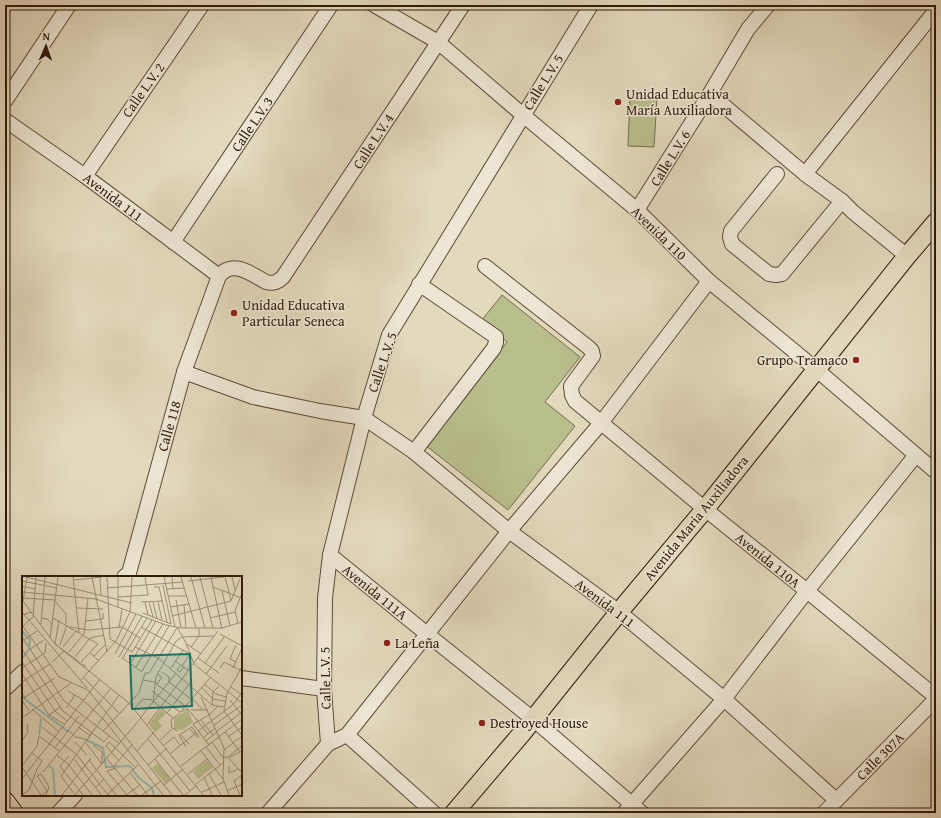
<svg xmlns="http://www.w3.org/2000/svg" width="941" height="818" viewBox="0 0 941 818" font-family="'Gentium Book Plus',serif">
	<rect width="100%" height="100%" fill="#e3d9bd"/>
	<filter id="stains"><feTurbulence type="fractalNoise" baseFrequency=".005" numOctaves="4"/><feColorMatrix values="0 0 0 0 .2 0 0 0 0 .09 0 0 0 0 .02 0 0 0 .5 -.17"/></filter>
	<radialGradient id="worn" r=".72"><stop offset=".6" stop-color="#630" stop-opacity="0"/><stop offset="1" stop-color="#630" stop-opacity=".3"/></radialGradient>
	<!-- green -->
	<g fill="#b9be8d" stroke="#756c4c">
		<path d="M630,97l27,1 -3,49 -26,-1z"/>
		<path d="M502,295l78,62 -35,45 30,24 -67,84 -83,-65 82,-103 -26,-21z"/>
	</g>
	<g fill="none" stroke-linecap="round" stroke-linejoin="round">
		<defs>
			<g id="minor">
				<path d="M374,5l64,37 85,73 114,95 72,71 108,89 119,102"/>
				<path d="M709,95l13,9 83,70 37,27 11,11 54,44"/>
				<path d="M5,101l64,-96"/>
				<path d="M5,120l80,56 134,100"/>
				<path d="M777,174l-46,57 -1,6 2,7 37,30 7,1 6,-1 60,-73"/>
				<path d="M805,174l131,-164"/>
				<path d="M85,176l117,-171"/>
				<path d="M637,210l72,-115 39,-66 20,-24"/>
				<path d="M173,242l158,-237"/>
				<path d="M485,266l103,81 4,4 1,5 -22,30 1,9 3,6 130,108 102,82 129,106"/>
				<path d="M184,372l69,25 67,14 44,7 50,34 95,79 110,81 105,87 112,101"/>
				<path d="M414,452l80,-104 2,-6v-5l-77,-53"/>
				<path d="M330,555l97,79 106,85 109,94"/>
				<path d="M124,577l5,-4 55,-201 35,-96c14,-17 32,-2 47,6 8,2 12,0 17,-5l180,-272"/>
				<path d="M241,678l83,11"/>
				<path d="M5,689l18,-17"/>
				<path d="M347,735l87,78"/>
				<path d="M328,744l-4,-55 1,-91 5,-43 34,-137 25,-83 202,-330"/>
				<path d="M58,813l17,-18"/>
				<path d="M268,813l60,-69 19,-9 162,-204 92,-108 108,-142"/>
				<path d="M624,813l100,-114 83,-108 109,-136"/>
				<path d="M824,813l112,-114"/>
			</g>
			<g id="major">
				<path d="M5,801l9,12"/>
				<path d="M454,813l69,-81 96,-120 86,-103 202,-253 29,-34"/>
			</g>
		</defs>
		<!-- minor casing -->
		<use href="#minor" stroke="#5e4a37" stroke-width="16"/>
		<!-- major casing -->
		<use href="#major" stroke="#311a0a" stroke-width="20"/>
		<!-- minor -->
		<use href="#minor" stroke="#ede6d4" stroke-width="14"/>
		<!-- major -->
		<use href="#major" stroke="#e3d9bd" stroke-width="18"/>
	</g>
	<!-- markers -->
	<g fill="#8f2418" stroke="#ede6d4" stroke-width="1.5">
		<circle cx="618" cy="102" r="4"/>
		<circle cx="234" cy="313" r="4"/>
		<circle cx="856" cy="360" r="4"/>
		<circle cx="387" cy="643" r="4"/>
		<circle cx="482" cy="723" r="4"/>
	</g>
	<g text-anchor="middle" stroke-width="3" stroke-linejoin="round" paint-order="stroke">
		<!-- street labels -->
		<g font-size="14" fill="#311a0a" stroke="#ede6d4">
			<text transform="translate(543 82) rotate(-58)" y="5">Calle L.V. 5</text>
			<text transform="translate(143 90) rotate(-55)" y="5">Calle L.V. 2</text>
			<text transform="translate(252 124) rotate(-56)" y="5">Calle L.V. 3</text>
			<text transform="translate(373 141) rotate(-57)" y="5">Calle L.V. 4</text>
			<text transform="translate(670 158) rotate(-58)" y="5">Calle L.V. 6</text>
			<text transform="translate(113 197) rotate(37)" y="5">Avenida 111</text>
			<text transform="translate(659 233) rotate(44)" y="5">Avenida 110</text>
			<text transform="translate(382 362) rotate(-71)" y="5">Calle L.V. 5</text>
			<text transform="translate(169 426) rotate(-74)" y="5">Calle 118</text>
			<text transform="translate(696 518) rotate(-51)" y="5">Avenida Maria Auxiliadora</text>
			<text transform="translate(768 560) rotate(39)" y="5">Avenida 110A</text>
			<text transform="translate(375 592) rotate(39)" y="5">Avenida 111A</text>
			<text transform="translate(605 603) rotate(37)" y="5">Avenida 111</text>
			<text transform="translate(325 678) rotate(-91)" y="5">Calle L.V. 5</text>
			<text transform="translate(880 756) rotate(-45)" y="5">Calle 307A</text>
		</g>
		<!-- poi labels -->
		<g font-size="14" fill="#311a0a" stroke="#ede6d4" text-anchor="start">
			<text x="626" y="99">Unidad Educativa<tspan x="626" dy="16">María Auxiliadora</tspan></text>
			<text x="242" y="310">Unidad Educativa<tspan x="242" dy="16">Particular Seneca</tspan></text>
			<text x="848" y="365" text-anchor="end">Grupo Tramaco</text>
			<text x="395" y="648">La Leña</text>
			<text x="490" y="728">Destroyed House</text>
		</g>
	</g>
	<!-- overview -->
	<g transform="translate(22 576)">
		<rect width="220" height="220" fill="#e3d9bd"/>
		<path d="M139,133l5,5 -8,7 4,5 -7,6 -6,-8zM166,134l5,12 -10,8 -9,-1v-11zM185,184l6,7 -15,12 -5,-7zM136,188l12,15 -5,4 -13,-15z" fill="#b9be8d"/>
		<path fill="none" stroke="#95bab2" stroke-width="2" d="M0,55l8,9 -1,7M0,83l7,-10M0,117l4,7 43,32M17,159l2,-16M64,164l17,8 3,19 24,-1 8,11 14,11 2,7M27,190l4,3 2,26"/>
		<path fill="none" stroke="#9c8d75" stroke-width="1" d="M4,1l106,26M5,1l-4,24 8,11M51,1l6,56M70,1l15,75M78,1l1,18M85,1l3,62 22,13 20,-32M96,1v30M142,1l11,50M150,1l1,12M159,1l15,51M169,1l14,51M178,1l13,51M189,1l11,52M203,1l6,23M210,1l3,13M51,4l29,-3M0,5l35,7M166,5l36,-4M0,10l13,3M132,11h5l8,35M191,11l29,11M85,12l76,-6M145,13l18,-1M200,15l8,35M0,16l74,7 70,26 15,3h41l20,-6M146,20h19M96,21l30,-2 -3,-18M2,22l31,2M154,24l5,28M33,25l11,13v10M119,26l22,-1M123,26l3,13M127,26l4,15M131,26l4,17M136,26l4,18M162,29l2,23M149,31l18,-3M55,32l26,1M0,36l65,76M121,37l28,11 -8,-39M0,39l9,-3 24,32 74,59 74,92M150,40l59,-15 9,-22M19,42l6,1 6,6M31,42l45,26 -17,18M188,42l25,-6M37,44l-4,24 31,23M64,45l17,-2v-6M216,47l-3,-12 7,-18M19,48l4,-47M0,49l37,52 29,13 84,105M0,51l11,-10 3,-40M48,51l19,3 33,-3 18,11M119,51l49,27 -8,12M155,51l9,16 8,21 48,39M97,52l3,-19M198,58l22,12M62,59l4,-37M0,61l42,64 56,43M28,62l8,-61M0,65l15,-10M165,68l14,10M38,69l7,-20M41,71l13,-16M113,71l23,11 54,47 12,2M169,71l8,-11v-8M0,73l41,62 41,31 5,-6M8,73l14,-9M47,76l14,-17M68,77l9,8M93,78l21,-40M72,80l12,-12M53,81l15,-19 14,-3M97,81l23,-41M100,82l20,14M176,82l21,15M100,83l25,-41M153,85l13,9M0,86l33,49 12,10M30,86l12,-11M214,86l-6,-3 6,-14M183,87l19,-26M108,88l26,-43M158,90l-3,4 3,2 4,-5M114,91l27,-43M220,91l-15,26 -3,18 18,24M0,92l23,-15 1,-10M149,92l12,-18M198,92l4,-6 18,9M211,92l9,-20M120,95l27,-45M140,96l7,5v5M123,97h4l28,-45M0,98l27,41 15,9M135,98l5,3 -5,7M184,98l21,-28M62,102l35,35M59,104l35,-39 14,-29 2,-35M121,104l11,2 31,24M0,106l28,-18M147,106l22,17M182,108l12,10 10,3M179,111l11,11M209,111l11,8M46,115l15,9 22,21 58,74M130,115l28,21M179,121l8,18 -16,9 16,21M170,122l10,11M0,123l33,-21M190,123l13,2M0,124l7,11M208,124l12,15M132,126l19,16M131,127l3,-26 20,-36 6,-4 32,-1M190,129l1,-13 6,-6M196,130l-9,9 15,33 -1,31 6,16M44,132l9,-13M10,133l27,23M112,133l9,-10 9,1M160,134l28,-32M169,134h17M145,137l23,-30M27,139l11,-8M119,141l35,-44M0,142l49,-35M179,144l12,15M125,149l71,-94M192,149l28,-20M20,151l35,28 31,40M56,151l13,9M168,153l8,9M46,154l8,7 12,3M81,155l36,-38 6,-20M156,155l-6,-3 -1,-8 11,-9 6,-2 20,25M176,155l36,-27 8,-12M195,155l25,-19M203,156l15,20M158,158l9,10M206,161l14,-10M181,162l12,-10M126,163l42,52M138,164l12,-11M0,165l6,-9 -1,-8M184,165l11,-9M53,166l12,13M190,166l11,16 5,-1M64,167l16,21M71,169l9,7v11M142,169l10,-8 6,8M164,171l-7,-12 13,-8 7,10M184,171l14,18M33,172l24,-32M202,174l18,-14M115,175l17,-19M179,175l22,28M149,177l25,-20M35,179l12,10 23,30M47,180l-9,10 23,29M206,181l14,16M206,181l14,-11M208,181l12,-6M52,183l27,36M85,183l30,36M133,183l28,36M67,184l27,35M97,185l-13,-15 3,-4 27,26M126,189l19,-17M0,190l15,-20 2,-10 20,15M92,190l18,-21M159,190l61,-47M207,190v7l9,-4M0,191l19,28M94,192l-9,3 20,24M21,196l68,-84M109,198l17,21M166,198l19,-15M187,198l12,21M182,201l8,18M0,203l78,-100M174,208l27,-21M142,209l19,-16M73,212l9,-9M205,215l15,-7M180,216l22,-10M0,219l7,-5 8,-21 5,-8 -10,-8M20,219l5,-4 -10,-15 4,-2 8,13 -3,8M40,219l29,-37M53,219l-14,-19 58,-81M53,219l66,-77M85,219l31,-30M104,219l14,-10M120,219l19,-14M163,219l12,-10M218,219l-6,-14 8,-6"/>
		<path fill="#0f766e" fill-opacity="0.15" stroke="#0f766e" stroke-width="2" d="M168,78l2,52 -60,3 -2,-53z"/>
		<rect width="220" height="220" fill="none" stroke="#311a0a" stroke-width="2"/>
	</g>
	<!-- margin -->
	<rect width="941" height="818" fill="none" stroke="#e3d9bd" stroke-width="20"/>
	<rect x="6" y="6" width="929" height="806" fill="none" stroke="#311a0a" stroke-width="2"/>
	<rect x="10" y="10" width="921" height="798" fill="none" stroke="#311a0a"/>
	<!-- north arrow -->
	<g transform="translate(46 46) rotate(2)" stroke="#ede6d4" stroke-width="3" paint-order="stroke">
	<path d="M0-3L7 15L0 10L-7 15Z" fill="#311a0a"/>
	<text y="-6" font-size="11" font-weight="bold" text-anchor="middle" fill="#311a0a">N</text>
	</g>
	<rect width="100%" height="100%" filter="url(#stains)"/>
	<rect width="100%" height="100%" fill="url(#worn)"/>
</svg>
